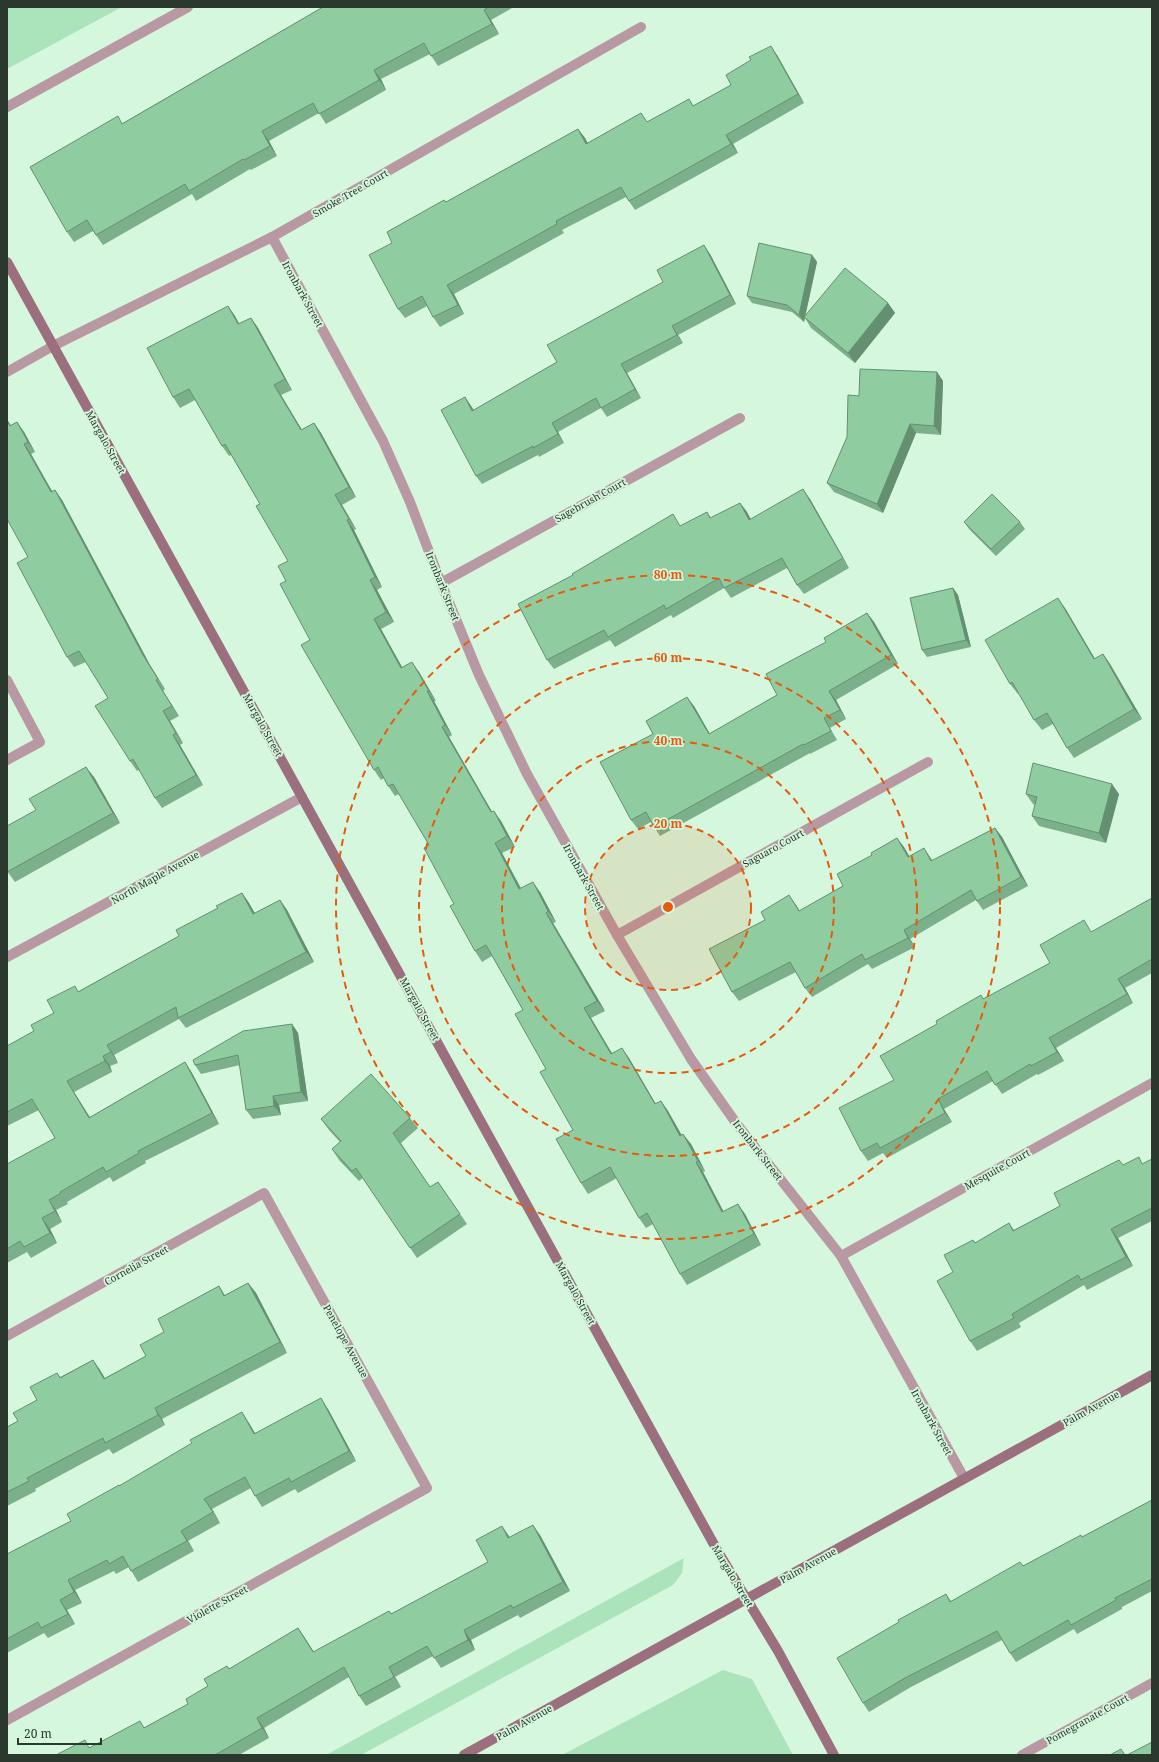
<svg xmlns="http://www.w3.org/2000/svg" width="1159" height="1762" viewBox="0 0 1159 1762" font-family="'Noto Serif',serif">
	<rect width="100%" height="100%" fill="#d5f7de"/>
	<!-- green -->
	<g fill="#abe4bb">
		<path d="M7,7h115l-115,62z"/>
		<path d="M684,1558l-2,15 -9,12 -312,170h-35z"/>
		<path d="M723,1670l29,9 41,76h-231z"/>
	</g>
	<g fill="none" stroke-linecap="round" stroke-linejoin="round">
		<!-- street -->
		<g stroke="#b898a2" stroke-width="10">
			<path d="M7,107l181,-100"/>
			<path d="M272,237l111,204 27,61 31,81 38,92 48,99 90,161 74,124 45,64 105,133 123,222"/>
			<path d="M7,372l46,-26 219,-109 369,-210"/>
			<path d="M441,583l299,-165"/>
			<path d="M7,680l33,62 -33,18"/>
			<path d="M617,935l311,-173"/>
			<path d="M7,957l295,-160"/>
			<path d="M841,1256l311,-173"/>
			<path d="M7,1336l257,-143 163,295 -420,232"/>
			<path d="M1022,1755l130,-72"/>
		</g>
		<!-- secondary -->
		<g stroke="#9c6f7e" stroke-width="10">
			<path d="M7,262l710,1288 61,101 56,104"/>
			<path d="M464,1755l688,-380"/>
		</g>
	</g>
	<!-- wall -->
	<g fill="#7bb08a">
		<path d="M323,7h189v1l-21,12 8,14 -61,32 -8,-12 -49,25 5,11 -60,34 -7,-11 -50,28 8,15 -26,14 -1,-1 -54,32 -4,-7 -89,51 -10,-14 -19,11 -7,-10 56,-109z"/>
		<path d="M777,55l27,48 -71,41 5,9 -103,57 -9,-13 -64,33 2,3 -110,61 10,20 -24,13 -7,-10 -6,-11 -22,12 -7,-9 -6,-66 54,-41 132,-73 7,9 2,5 61,-21 41,-23 4,7 38,-21z"/>
		<path d="M710,254l26,50 -58,31 5,8 -56,30 14,25 -34,19 -6,-9 -43,24 6,11 -25,14 -1,-2 -56,29 -6,-8 -11,-79 9,13 83,-48 106,-80z"/>
		<path d="M812,255l5,7 -12,54 83,-13 7,10 -40,50 -44,-35 -6,-10 -1,4 -12,-10 -40,-9 -5,-7z"/>
		<path d="M228,306l7,10 4,8 12,-6 7,10 34,62 -11,5 21,35 12,-7 7,10 35,64 -14,8 14,24 -2,1 28,57 -5,3 17,32 -13,7 21,38 17,5 17,29h-2l18,34 -3,2 43,75 9,9 14,26 -13,6 19,35 19,4 16,30 -3,1 52,88 -14,7 21,35 17,5 27,46 5,-3 7,10 13,24 10,9 14,27 -2,1 20,39 22,3 16,31 -74,40 -7,-11 -27,-50 -7,4 -7,-10 -22,-40 -29,16 -7,-11 -8,-53 -27,-61 -23,-59 -31,-54 -10,6 -7,-11 -21,-47 -25,-59 -30,-51 -4,2 -7,-10 -4,-8 -3,2 -7,-10 -64,-130 -24,-59 2,-20 -28,-57 -29,-49 -2,1 -7,-10 -27,-46 -15,8 -7,-11z"/>
		<path d="M937,372l6,9 -2,54 -25,-2 -33,80 -49,-21 -7,-9 20,-46 12,-41z"/>
		<path d="M17,422l7,10 11,20 -4,2 21,37 3,-1 7,10 88,165 15,24 -2,2 16,25 -9,5 13,22 -3,2 23,40 -41,23 -7,-10 -16,-28 -2,1 -7,-10 -22,-63 -22,-36 -12,5 -7,-10 -39,-100 -17,-132z"/>
		<path d="M810,499l39,69 -45,26 -7,-9 -10,-17 -56,30 -7,-10 -51,30 -2,-3 -56,32 -5,-7 -56,29 -7,-9 134,-134 26,-14 4,6 29,-15 7,9 3,7z"/>
		<path d="M964,522h56l5,7 -29,27 -27,-27z"/>
		<path d="M953,588l5,7 13,52 -44,10 -5,-7z"/>
		<path d="M1065,608l30,51 8,-5 7,10 32,55 -68,39 -7,-10 -14,-24 -11,6 -8,-10 -15,-27 -1,1 -8,-10z"/>
		<path d="M867,613l7,9 24,42 -62,36 10,19 -16,9 7,12 -27,14v-1l-150,83 -9,-14 -13,7 -7,-9 22,-86 41,-28 16,28 67,-39 49,-53z"/>
		<path d="M94,777l26,46 -105,59 -8,-11z"/>
		<path d="M1026,794h93l-13,49 -67,-17 -7,-10 3,-11 -2,-1z"/>
		<path d="M995,828l7,9 26,49 -45,24 -7,-10 -66,39 5,8 -43,22 -4,-5 -56,33 -7,-9 -9,-16 -57,29 -7,-9 64,-87 4,6 43,-25 29,-31 25,-17 12,18 21,1 2,4z"/>
		<path d="M242,893l7,10 6,10 25,-13 7,10 27,52 -128,66 -7,-9 -65,36 4,8 -8,3 2,6 -38,20 16,25 95,-55 7,11 27,51 -74,37 1,2 -33,19 -3,-5 -43,25 1,2 -12,6 6,12 -12,7 7,14 -26,15 -4,-6 -20,11v-99l48,-26 -16,-28 -32,16v-80l27,-15 45,-40 100,-55 39,-28z"/>
		<path d="M1152,898v75l-27,15 8,15 -77,45 8,13 -26,14 -1,-1 -35,20 -9,-13 -49,28 8,13 -65,36 -4,-5 -15,8 -7,-10 33,-71 90,-81 66,-36 42,-31z"/>
		<path d="M292,1024l6,9 10,68 -29,4 2,10 -28,4 -7,-9 -6,-45 -39,9 -6,-9z"/>
		<path d="M410,1118l8,10 -17,15 29,44 8,-5 29,42 -50,34 -54,-80 -4,3 -20,-21 -7,-11 8,-7 -11,-12 -8,-11z"/>
		<path d="M1152,1159v62l-34,17 15,28 -46,24 -3,-5 -65,38 2,4 -44,24 -7,-10 -17,-69 20,-32 2,3 34,-20 5,7 46,-24 63,-41 20,-1z"/>
		<path d="M248,1283l8,10 31,60 -125,66 3,6 -52,29 -4,-5 -74,40 1,2 -29,15v-79l11,-6 19,-21 20,-27 3,4 33,-17 7,10 5,8 41,-22 18,-24 55,-46 6,9z"/>
		<path d="M328,1409l28,52 -58,32 -3,-4 -33,18 -7,-11 -4,-8 -39,21 8,14 -32,18 6,10 -56,31 -9,-15 -13,7 -2,-3 -39,19 7,13 -15,7 8,14 -27,14 -4,-5 -37,20v-99l64,-33 48,-35 130,-63 6,10z"/>
		<path d="M1152,1500v91l-30,16v2l-45,25 -3,-5 -58,33 -6,-9 -8,-13 -91,47 -42,25 -6,-9 36,-81 47,-28 5,7 131,-64z"/>
		<path d="M540,1535l30,56 -50,27 -2,-3 -47,25 4,10 -34,18 -8,-12 -38,21 6,10 -35,19 -7,-10 -10,-19 -85,51 5,10 -30,17h-183l34,-7 55,-21 43,-23 20,-18 19,-20 2,3 69,-41 16,24 75,-41 2,3 97,-52 21,-24z"/>
	</g>
	<!-- shaded-wall -->
	<g fill="#649071">
		<path d="M484,10l7,10 8,14 -7,-10z"/>
		<path d="M771,46l6,9 27,48 -6,-9z"/>
		<path d="M374,70l7,9 5,11 -7,-10z"/>
		<path d="M578,129l7,9 8,15 -7,-9z"/>
		<path d="M262,131l7,10 8,15 -7,-10z"/>
		<path d="M726,135l7,9 5,9 -7,-9z"/>
		<path d="M704,245l6,9 26,50 -6,-9z"/>
		<path d="M812,255l5,7 -13,60 -5,-7z"/>
		<path d="M447,285l7,9 10,20 -6,-9z"/>
		<path d="M888,303l7,10 -40,50 -7,-10z"/>
		<path d="M228,306l7,10 10,19 -7,-11z"/>
		<path d="M251,318l7,10 34,62 -7,-11z"/>
		<path d="M672,326l6,9 5,8 -6,-8z"/>
		<path d="M621,364l6,9 14,25 -6,-9z"/>
		<path d="M937,372l6,9 -2,54 -7,-9z"/>
		<path d="M274,385l7,10 27,45 -7,-10z"/>
		<path d="M465,397l6,9 7,13 -6,-8z"/>
		<path d="M7,419l3,5 7,12 -7,-10 -3,-5z"/>
		<path d="M17,422l7,10 11,20 -7,-10z"/>
		<path d="M314,423l7,10 35,64 -7,-10z"/>
		<path d="M552,423l6,9 6,11 -6,-9z"/>
		<path d="M910,424l6,9 -33,80 -6,-9z"/>
		<path d="M24,444l7,10 27,48 -7,-10z"/>
		<path d="M803,489l7,10 39,69 -6,-10z"/>
		<path d="M55,490l7,10 88,165 15,24 -22,-34z"/>
		<path d="M335,495l7,10 14,24 -7,-10z"/>
		<path d="M740,503l7,9 9,17 -7,-9z"/>
		<path d="M347,520l7,10 28,57 -7,-10z"/>
		<path d="M370,580l7,10 17,32 -8,-10z"/>
		<path d="M953,588l5,7 13,52 -5,-7z"/>
		<path d="M1058,598l7,10 36,61 -7,-10z"/>
		<path d="M867,613l7,9 24,42 -7,-9z"/>
		<path d="M374,619l7,10 27,49 -7,-10z"/>
		<path d="M1103,654l7,10 32,55 -8,-10z"/>
		<path d="M412,662l7,10 17,29 -7,-10z"/>
		<path d="M156,680l7,11 16,25 -7,-10z"/>
		<path d="M427,691l7,10 18,34 -7,-10z"/>
		<path d="M829,691l7,9 10,19 -6,-9z"/>
		<path d="M687,697l7,9 21,37 -6,-9z"/>
		<path d="M163,711l7,10 13,22 -7,-10z"/>
		<path d="M442,727l7,10 49,85 -7,-10z"/>
		<path d="M173,735l7,10 23,40 -7,-10z"/>
		<path d="M86,767l8,10 26,46 -7,-10z"/>
		<path d="M1112,784l7,10 -13,49 -7,-10z"/>
		<path d="M494,811l7,10 14,26 -8,-11z"/>
		<path d="M995,828l7,9 26,49 -7,-9z"/>
		<path d="M897,838l7,9 11,19 -7,-9z"/>
		<path d="M495,843l7,10 24,46 -7,-10z"/>
		<path d="M924,848l6,9 8,14 -7,-10z"/>
		<path d="M533,882l7,10 16,30 -8,-11z"/>
		<path d="M242,893l7,10 11,21 -7,-10z"/>
		<path d="M789,895l7,10 9,16 -6,-10z"/>
		<path d="M280,900l7,10 27,52 -8,-10z"/>
		<path d="M546,913l7,10 52,88 -8,-10z"/>
		<path d="M904,930l6,9 5,8 -7,-9z"/>
		<path d="M1118,979l7,9 8,15 -6,-9z"/>
		<path d="M584,1008l7,10 27,46 -7,-10z"/>
		<path d="M292,1024l6,9 10,68 -7,-9z"/>
		<path d="M1049,1038l7,10 8,13 -7,-9z"/>
		<path d="M107,1045l7,10 4,8 -7,-11z"/>
		<path d="M622,1048l7,10 33,57 -7,-11z"/>
		<path d="M103,1056l7,10 2,6 -7,-11z"/>
		<path d="M185,1062l7,11 27,51 -7,-11z"/>
		<path d="M67,1081l7,11 22,36 -7,-10z"/>
		<path d="M273,1096l6,9 2,10 -7,-9z"/>
		<path d="M938,1099l6,10 8,13 -7,-9z"/>
		<path d="M661,1101l7,10 20,35 -8,-10z"/>
		<path d="M683,1134l8,10 14,27 -7,-10z"/>
		<path d="M696,1162l7,10 26,50 -7,-10z"/>
		<path d="M49,1200l7,10 6,12 -7,-11z"/>
		<path d="M738,1204l7,10 16,31 -7,-11z"/>
		<path d="M42,1218l8,11 7,14 -7,-10z"/>
		<path d="M1111,1229l7,9 15,28 -7,-9z"/>
		<path d="M248,1283l8,10 31,60 -7,-11z"/>
		<path d="M93,1360l7,10 11,19 -7,-10z"/>
		<path d="M321,1398l7,11 28,52 -7,-10z"/>
		<path d="M155,1408l7,11 3,6 -7,-10z"/>
		<path d="M242,1412l7,11 12,21 -7,-10z"/>
		<path d="M204,1499l8,10 8,14 -7,-11z"/>
		<path d="M533,1525l7,10 30,56 -7,-9z"/>
		<path d="M502,1526l7,10 6,12 -7,-10z"/>
		<path d="M181,1531l7,10 6,10 -7,-10z"/>
		<path d="M68,1580l7,10 7,13 -8,-11z"/>
		<path d="M60,1600l7,10 8,14 -7,-10z"/>
		<path d="M298,1628l7,10 15,24 -7,-10z"/>
		<path d="M464,1630l7,10 4,10 -7,-10z"/>
		<path d="M389,1667l12,20 -7,-10z"/>
		<path d="M257,1718l7,10 5,10 -7,-10z"/>
	</g>
	<!-- building -->
	<g fill="#8fcda1" stroke="#649071">
		<path d="M323,7h166l-5,3 8,14 -61,32 -7,-13 -50,27 5,10 -60,34 -6,-11 -51,28 8,15 -26,14 -1,-1 -54,32 -4,-7 -89,51 -9,-15 -20,12 -37,-65 88,-51 4,8z"/>
		<path d="M771,46l27,48 -72,41 5,9 -102,57 -8,-14 -65,34 1,3 -110,61 11,20 -25,12 -11,-21 -24,13 -29,-54 23,-12 -5,-11 57,-32 2,2 132,-73 8,15 55,-31 6,9 42,-23 4,7 38,-21 -5,-10 25,-15 -2,-3z"/>
		<path d="M759,243l53,12 -13,60 -12,-10 -40,-9z"/>
		<path d="M704,245l26,50 -58,31 5,9 -56,29 14,25 -34,19 -5,-10 -44,25 6,11 -25,14v-2l-57,30 -35,-66 24,-13 7,14 85,-49 -10,-17 116,-63 -6,-12z"/>
		<path d="M845,268l43,35 -40,50 -44,-36z"/>
		<path d="M228,306l10,18 13,-6 34,61 -11,6 27,45 13,-7 35,64 -14,8 14,24 -2,1 28,57 -5,3 16,32 -12,7 27,49 11,-6 17,29h-2l18,34 -3,2 49,85 3,-1 13,25 -12,7 24,46 14,-7 15,29 -2,2 51,88 -13,7 27,46 11,-6 33,56 6,-3 19,35 3,-2 15,27 -2,1 26,50 16,-8 16,30 -74,40 -33,-61 -8,5 -29,-51 -29,16 -25,-44 17,-9 -33,-58 6,-3 -31,-55 8,-4 -37,-65 -11,6 -25,-45 4,-2 -30,-56 5,-3 -36,-61 -5,2 -10,-19 -4,3 -73,-125 9,-5 -30,-56 6,-3 -8,-15 10,-5 -32,-55 4,-2 -35,-60 -3,2 -33,-57 -16,8 -26,-49z"/>
		<path d="M860,369l77,3 -3,54 -24,-2 -33,80 -50,-21 20,-46 1,-42 11,1z"/>
		<path d="M7,421l3,5 7,-4 11,20 -4,2 27,48 4,-2 88,165 15,24 -2,1 16,26 -9,5 13,22 -3,2 23,40 -41,23 -22,-39 -3,2 -35,-55 13,-8 -29,-47 -12,6 -50,-94 11,-6 -21,-38z"/>
		<path d="M803,489l40,69 -46,27 -15,-27 -58,30 -5,-10 -53,31 -2,-4 -56,32 -4,-7 -57,30 -29,-56 55,-29 -1,-1 101,-60 7,12 27,-14 3,6 30,-15 9,17z"/>
		<path d="M992,494l28,28 -29,27 -27,-27z"/>
		<path d="M953,588l13,52 -44,10 -12,-52z"/>
		<path d="M1058,598l36,61 9,-5 31,55 -67,39 -20,-35 -13,7 -22,-38 -2,2 -25,-44z"/>
		<path d="M867,613l24,42 -62,36 11,19 -16,8 7,13 -27,14 -1,-1 -149,83 -8,-15 -15,8 -31,-58 53,-28 -7,-13 41,-24 22,37 68,-39 -11,-21 60,-32 -2,-4z"/>
		<path d="M1033,763l79,21 -13,49 -67,-17 5,-19 -11,-3z"/>
		<path d="M86,767l27,46 -106,59v-46l29,-16 -7,-11z"/>
		<path d="M995,828l26,49 -44,24 -6,-11 -67,40 4,8 -43,22 -3,-6 -57,34 -15,-26 -58,30 -23,-43 56,-29 -4,-8 28,-17 10,16 44,-25 -6,-12 35,-19 -1,-2 26,-15 11,19 16,-9 7,13z"/>
		<path d="M242,893l11,21 27,-14 26,52 -128,66 -2,-11 -69,38 4,7 -8,4 2,5 -38,20 22,37 96,-56 27,51 -74,38 1,2 -33,19 -3,-5 -43,25 1,1 -12,7 6,11 -13,7 8,15 -26,14 -4,-6 -13,8v-85l48,-26 -23,-39 -25,13v-66l27,-15 -3,-6 23,-12 -7,-13 28,-14 3,6 101,-56 -3,-6 42,-22 -2,-2z"/>
		<path d="M1152,898v61l-34,20 9,15 -78,44 8,14 -26,14 -1,-2 -35,21 -8,-14 -49,28 7,14 -65,35 -3,-5 -16,8 -22,-43 55,-28 -14,-24 57,-32 -1,-3 45,-26 2,4 67,-36 -10,-18 44,-25 7,12z"/>
		<path d="M292,1024l9,68 -28,4 1,10 -28,4 -8,-55 -43,10 -2,-5 50,-29z"/>
		<path d="M371,1074l39,44 -17,15 37,54 8,-5 22,32 -50,34 -54,-80 -4,3 -20,-22 9,-8 -20,-22z"/>
		<path d="M1139,1157l3,7 10,-5v49l-41,21 15,28 -45,23 -3,-5 -66,39 2,4 -44,23 -33,-60 16,-9 -9,-17 29,-15 2,3 34,-20 4,8 47,-25 -6,-13 65,-33 4,5z"/>
		<path d="M248,1283l32,59 -125,66 3,7 -53,28 -2,-5 -76,40 2,3 -22,11v-65l11,-6 -5,-8 24,-13 -7,-13 27,-14 3,5 33,-18 11,19 42,-23 -6,-11 24,-13 -6,-13 61,-33 5,10z"/>
		<path d="M321,1398l28,53 -58,31 -2,-4 -34,18 -10,-19 -41,22 9,13 -32,19 6,10 -56,30 -8,-15 -14,8 -2,-4 -39,20 6,12 -14,8 8,14 -27,14 -3,-6 -31,17v-85l64,-33 -4,-7 52,-29v1l73,-43 -2,-3 52,-28 12,22z"/>
		<path d="M1152,1500v79l-37,19 1,2 -45,25 -3,-5 -58,33 -13,-22 -92,47 -42,25 -26,-45 62,-36 -1,-2 48,-26 4,8 70,-40 3,4 58,-31 1,2z"/>
		<path d="M533,1525l30,57 -50,26 -2,-3 -47,25 4,10 -34,18 -7,-12 -38,21 5,10 -35,19 -15,-29 -87,51 5,10 -47,27h-159l29,-15 4,8 51,-27 4,7 44,-24 -2,-5 22,-13 -4,-7 23,-13 2,3 69,-41 15,24 76,-41 2,3 97,-52 -12,-22 26,-14 6,12z"/>
		<path d="M1152,1742v13h-25z"/>
		<path d="M1121,1749l4,6h-15z"/>
	</g>
	<!-- distance rings -->
	<circle cx="668" cy="907" r="83" fill="#e8590c" fill-opacity=".12"/>
	<g fill="none" stroke="#e8590c" stroke-width="2" stroke-dasharray="7 5">
		<circle cx="668" cy="907" r="83"/>
		<circle cx="668" cy="907" r="166"/>
		<circle cx="668" cy="907" r="249"/>
		<circle cx="668" cy="907" r="332"/>
	</g>
	<g text-anchor="middle" stroke-width="3.5" stroke-linejoin="round" paint-order="stroke">
		<!-- street labels -->
		<g font-size="10" fill="#2b382e" stroke="#d5f7de">
			<text transform="translate(350 193) rotate(-30)" y="4">Smoke Tree Court</text>
			<text transform="translate(303 294) rotate(61)" y="4">Ironbark Street</text>
			<text transform="translate(106 442) rotate(61)" y="4">Margalo Street</text>
			<text transform="translate(590 500) rotate(-29)" y="4">Sagebrush Court</text>
			<text transform="translate(443 586) rotate(68)" y="4">Ironbark Street</text>
			<text transform="translate(263 725) rotate(61)" y="4">Margalo Street</text>
			<text transform="translate(773 848) rotate(-29)" y="4">Saguaro Court</text>
			<text transform="translate(155 877) rotate(-29)" y="4">North Maple Avenue</text>
			<text transform="translate(584 877) rotate(61)" y="4">Ironbark Street</text>
			<text transform="translate(420 1009) rotate(61)" y="4">Margalo Street</text>
			<text transform="translate(758 1150) rotate(52)" y="4">Ironbark Street</text>
			<text transform="translate(997 1169) rotate(-29)" y="4">Mesquite Court</text>
			<text transform="translate(136 1265) rotate(-29)" y="4">Cornelia Street</text>
			<text transform="translate(576 1293) rotate(61)" y="4">Margalo Street</text>
			<text transform="translate(346 1341) rotate(61)" y="4">Penelope Avenue</text>
			<text transform="translate(1091 1408) rotate(-29)" y="4">Palm Avenue</text>
			<text transform="translate(932 1422) rotate(61)" y="4">Ironbark Street</text>
			<text transform="translate(808 1565) rotate(-29)" y="4">Palm Avenue</text>
			<text transform="translate(733 1576) rotate(59)" y="4">Margalo Street</text>
			<text transform="translate(217 1604) rotate(-29)" y="4">Violette Street</text>
			<text transform="translate(1087 1719) rotate(-29)" y="4">Pomegranate Court</text>
			<text transform="translate(524 1722) rotate(-29)" y="4">Palm Avenue</text>
		</g>
	</g>
	<circle cx="668" cy="907" r="6" fill="#e8590c" stroke="#d5f7de" stroke-width="2"/>
	<g font-size="12" text-anchor="middle" font-weight="bold" fill="#e8590c" stroke="#d5f7de" stroke-width="3.5" stroke-linejoin="round" paint-order="stroke">
		<text x="668" y="579">80 m</text>
		<text x="668" y="662">60 m</text>
		<text x="668" y="745">40 m</text>
		<text x="668" y="828">20 m</text>
	</g>
	<!-- border -->
	<rect width="1159" height="1762" fill="none" stroke="#2b382e" stroke-width="16"/>
	<!-- scale -->
	<path d="M18 1738v6h83v-6" fill="none" stroke="#2b382e" stroke-width="2"/>
	<text x="24" y="1738" font-size="12" fill="#2b382e" stroke="#d5f7de" stroke-width="3" paint-order="stroke">20 m</text>
</svg>
